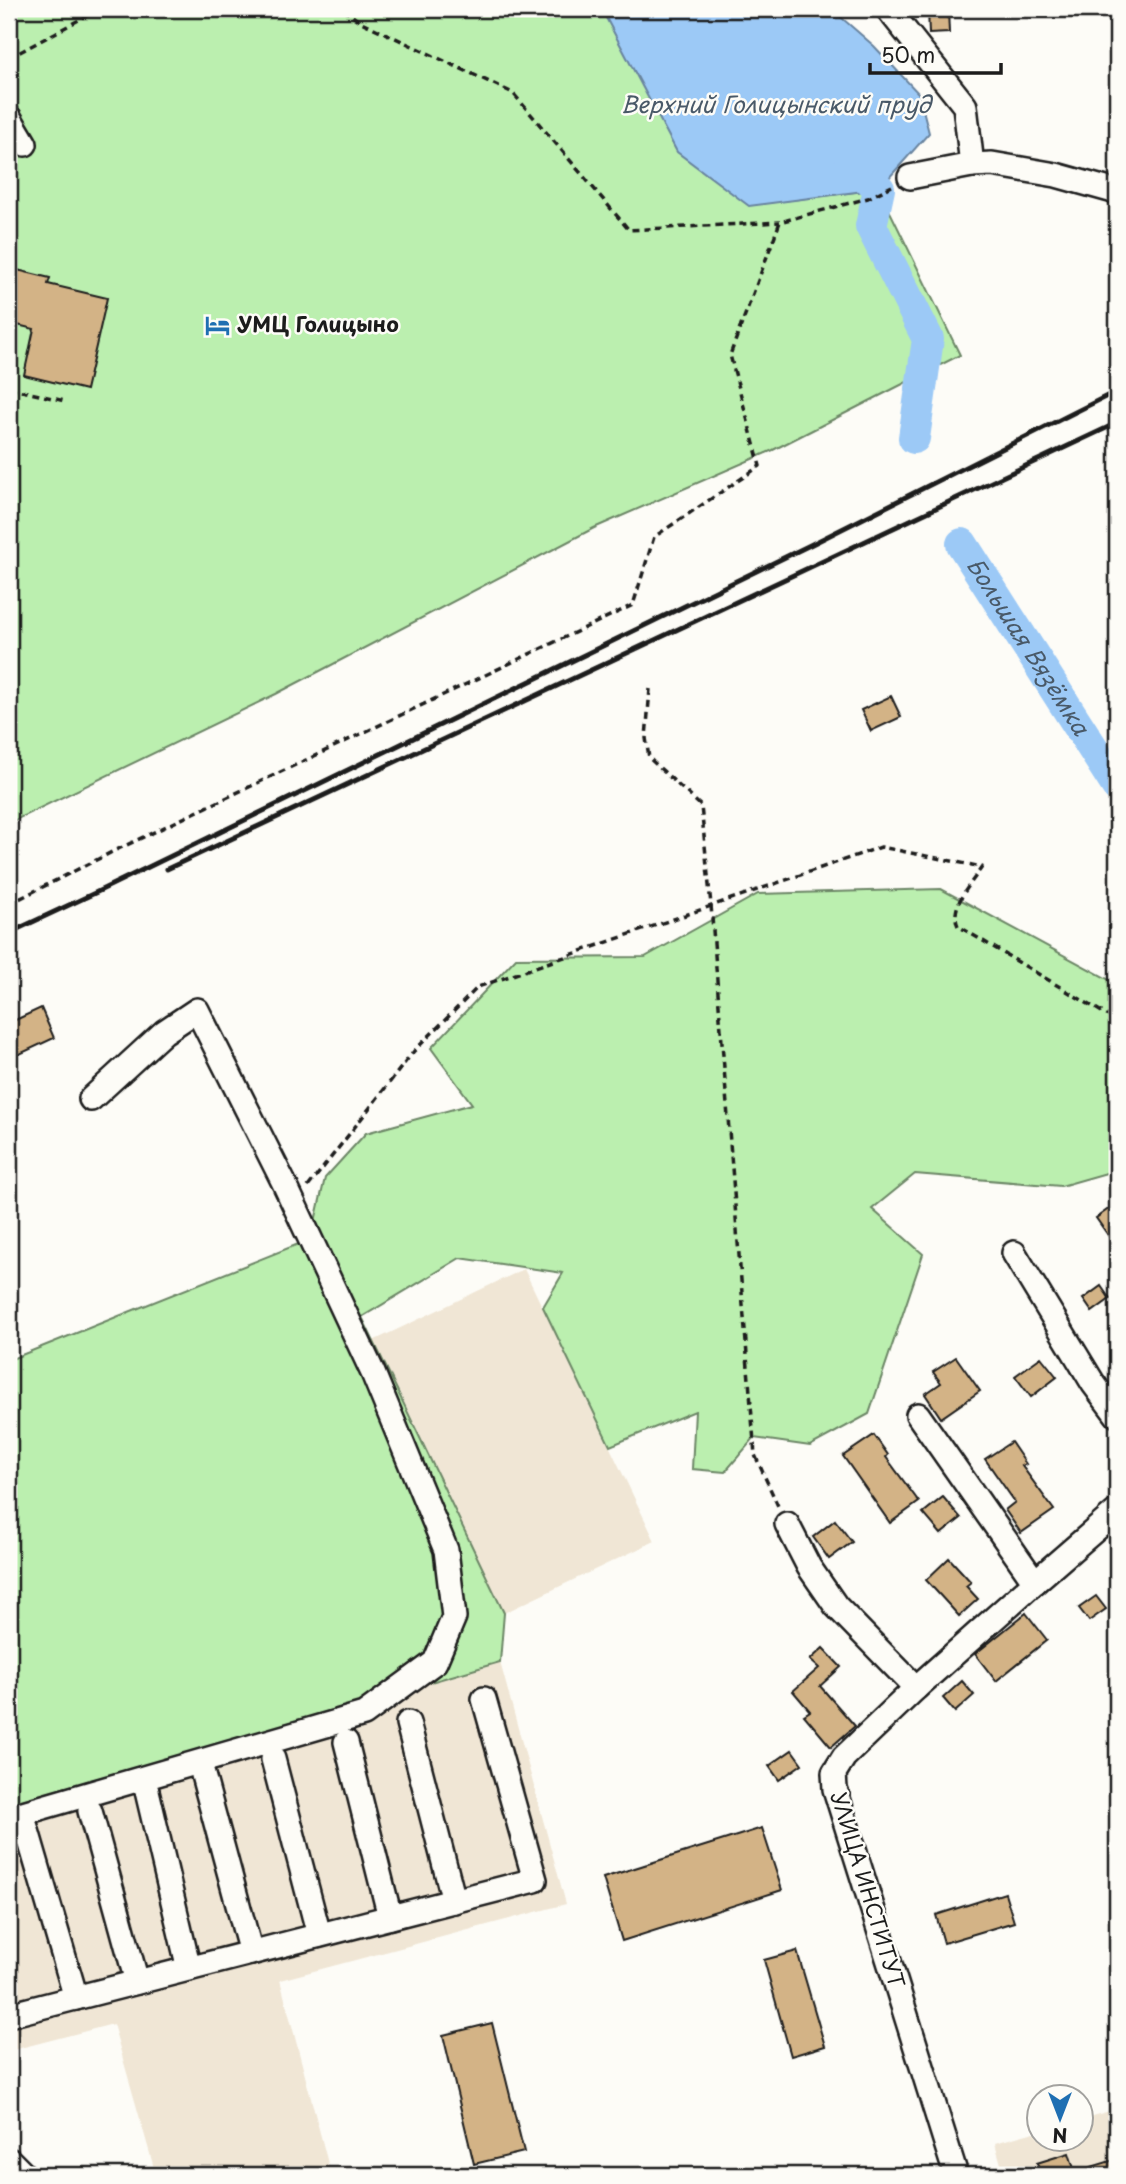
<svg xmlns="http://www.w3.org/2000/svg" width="1126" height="2184" viewBox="0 0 1126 2184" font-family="'Playpen Sans',sans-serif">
	<rect width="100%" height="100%" fill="#fdfcf7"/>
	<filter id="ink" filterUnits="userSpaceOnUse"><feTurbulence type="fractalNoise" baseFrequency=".0143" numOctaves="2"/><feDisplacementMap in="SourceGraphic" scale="14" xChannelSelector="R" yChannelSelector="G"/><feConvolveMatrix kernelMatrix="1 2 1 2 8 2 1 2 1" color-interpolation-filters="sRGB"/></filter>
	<g filter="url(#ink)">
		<!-- built -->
		<g fill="#f0e6d5">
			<path d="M524,1269l131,272 -151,72 -131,-272z"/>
			<path d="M500,1662l66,242 -286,76 51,195h-175l-43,-151 -104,27v-247z"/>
			<path d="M1117,2109v66h-113l-9,-32 43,-12v7h42l1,-19z"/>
		</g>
		<!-- green -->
		<g fill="#bbefaf" stroke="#6c8666" stroke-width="2">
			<path d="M9,9h588l7,5 145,191 130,-16 81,166 -187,95 -179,78 -318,166 -267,129z"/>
			<path d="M941,889l176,95v186l-56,16 -146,-12 -43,35 51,45 -54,160 -59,32 -56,-8 -29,34 -33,-3 3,-58 -85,35 -67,-139 20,-34 -103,-15 -98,59 142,296 -4,49 -491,142v-444l302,-121 14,-61 41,-45 106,-29 -41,-56 85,-90 129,-1 113,-63z"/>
		</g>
		<!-- water -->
		<path fill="#9cc9f6" stroke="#69849f" stroke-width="2" d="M597,9h231l7,3 39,34 45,48 10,39 -50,56 -130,17 -72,-54 -73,-138z"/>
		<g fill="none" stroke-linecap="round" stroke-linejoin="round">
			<!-- river -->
			<g stroke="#9cc9f6" stroke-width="32">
				<path d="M850,158l29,31 -8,37 57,113 -14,99"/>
				<path id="s1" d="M962,544l155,242"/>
			</g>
		</g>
		<!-- building -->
		<g fill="#d3b386" stroke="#1c1c1c" stroke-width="2">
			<path d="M928,9h20l1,24 -20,1z"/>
			<path d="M9,268l41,10 -2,6 59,14 -21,92 -62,-15 10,-46 -25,-6z"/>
			<path d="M891,696l10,21 -30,14 -10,-21z"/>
			<path d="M41,1008l13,30 -45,21v-36z"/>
			<path d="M1110,1208l7,11v29l-21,-30z"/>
			<path d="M1101,1286l9,13 -18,13 -9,-13z"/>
			<path d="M956,1357l24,34 -39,27 -16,-24 16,-11 -8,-11z"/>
			<path d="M1041,1357l16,20 -26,20 -16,-21z"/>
			<path d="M874,1435l14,20 -2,2 33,45 -29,21 -47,-67z"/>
			<path d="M1011,1442l15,22 -4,2 32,44 -33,23 -16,-23 10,-8 -30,-43z"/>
			<path d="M943,1497l18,21 -20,16 -18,-21z"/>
			<path d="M835,1520l17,22 -23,17 -16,-22z"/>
			<path d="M949,1558l22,24 -5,4 12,13 -19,17 -33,-36z"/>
			<path d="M1096,1596l10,13 -17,12 -10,-13z"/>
			<path d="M1026,1613l21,27 -51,41 -21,-27z"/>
			<path d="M823,1648l18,19 -21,19 35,40 -24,21 -27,-32 6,-4 -17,-20 26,-23 -9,-8z"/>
			<path d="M962,1681l12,14 -19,17 -12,-14z"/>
			<path d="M792,1750l10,14 -23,16 -10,-14z"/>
			<path d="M762,1828l20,62 -160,51 -19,-63z"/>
			<path d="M1005,1893l9,29 -70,21 -8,-28z"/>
			<path d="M797,1951l28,95 -34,10 -27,-96z"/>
			<path d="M492,2023l32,129 -50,12 -31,-129z"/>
			<path d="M1069,2153l6,19 42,-13v16h-76l-4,-12z"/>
		</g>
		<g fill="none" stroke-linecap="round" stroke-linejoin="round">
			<defs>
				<g id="minor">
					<path d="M888,9l77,97 7,59"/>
					<path d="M9,117l16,27"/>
					<path d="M910,177l62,-12 20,-1 64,11 61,17"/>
					<path d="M1014,1253l79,130 24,32"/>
					<path d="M918,1415l117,167"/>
					<path d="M787,1524l22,43 27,39 80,82"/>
					<path d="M408,1723l46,178"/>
					<path d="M346,1742l44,175"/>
					<path d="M273,1759l46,176"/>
					<path d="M203,1775l48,178"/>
					<path d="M147,1791l42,178"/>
					<path d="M90,1811l47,171"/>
					<path d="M9,1817l355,-103 71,-52 19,-45 -8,-67 -73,-177 -88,-188 -88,-175 -33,22 -73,67"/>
					<path d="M26,1827l50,171"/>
					<path d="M9,2015l526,-135 -51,-181"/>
					<path d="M9,2160l15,15"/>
					<path d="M956,2175l-121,-386 -1,-16 10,-16 72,-69 119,-106 82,-71"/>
				</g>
			</defs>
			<!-- minor casing -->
			<use href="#minor" stroke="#1c1c1c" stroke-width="28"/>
			<!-- path -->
			<g stroke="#1c1c1c" stroke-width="3.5" stroke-dasharray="7 5" stroke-linecap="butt">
				<path d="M343,9l16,12 154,72 116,137 151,-8"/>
				<path d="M9,58l90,-49"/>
				<path d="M9,388l56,13"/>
				<path d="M650,689l-4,49 3,20 52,48 10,99 44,550 23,51"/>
				<path d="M9,904l105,-53 519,-246 21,-68 106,-71 -30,-111 50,-133 88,-24 24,-12"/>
				<path d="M308,1187l106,-136 64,-64 403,-140 101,20c-11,17 -33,39 -24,59l159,95"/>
			</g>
			<!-- minor -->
			<use href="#minor" stroke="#fdfcf7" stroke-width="23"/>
			<!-- rail -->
			<g stroke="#1c1c1c" stroke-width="5">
				<path d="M167,869l950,-446"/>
				<path d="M9,933l88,-41 713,-347 307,-154"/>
			</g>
		</g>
	</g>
	<!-- icons -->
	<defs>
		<symbol id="hotel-bare" viewBox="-9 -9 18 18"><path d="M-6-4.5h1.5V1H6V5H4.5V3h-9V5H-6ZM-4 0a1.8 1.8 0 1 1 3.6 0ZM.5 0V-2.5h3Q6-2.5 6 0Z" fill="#1f6fb2" stroke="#fdfcf7" stroke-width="2.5" paint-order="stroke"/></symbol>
	</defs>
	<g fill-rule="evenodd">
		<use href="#hotel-bare" x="200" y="308" width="35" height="35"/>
	</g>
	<g text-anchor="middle" stroke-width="5" stroke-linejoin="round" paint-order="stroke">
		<!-- poi labels -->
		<g font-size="21" font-weight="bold" fill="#1c1c1c" stroke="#fdfcf7" text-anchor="start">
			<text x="237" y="332">УМЦ Голицыно</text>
		</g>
		<!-- street labels -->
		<g font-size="21" fill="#1c1c1c" stroke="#fdfcf7">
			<text transform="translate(867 1890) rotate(73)" y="7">УЛИЦА ИНСТИТУТ</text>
		</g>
		<!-- water labels -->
		<g font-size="23" font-style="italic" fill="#495968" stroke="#fdfcf7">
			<text x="776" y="113">Верхний Голицынский пруд</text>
			<text dy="8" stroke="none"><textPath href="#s1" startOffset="122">Большая Вязёмка</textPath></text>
		</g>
	</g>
	<!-- margin -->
	<rect width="1126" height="2184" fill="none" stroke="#fdfcf7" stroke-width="35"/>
	<rect x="18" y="18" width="1091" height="2149" fill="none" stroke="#1c1c1c" stroke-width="2.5" filter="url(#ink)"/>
	<!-- north arrow -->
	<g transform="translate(1060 2118) rotate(180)"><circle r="33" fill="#fdfcf7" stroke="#a3a29f" stroke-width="2"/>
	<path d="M0-5L12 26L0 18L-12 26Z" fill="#1f6fb2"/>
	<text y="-10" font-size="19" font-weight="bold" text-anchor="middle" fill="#1c1c1c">N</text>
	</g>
	<!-- scale -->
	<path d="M870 63v10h131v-10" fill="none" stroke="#1c1c1c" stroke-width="3.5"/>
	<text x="881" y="63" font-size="21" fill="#1c1c1c" stroke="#fdfcf7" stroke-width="5" paint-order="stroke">50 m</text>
</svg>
